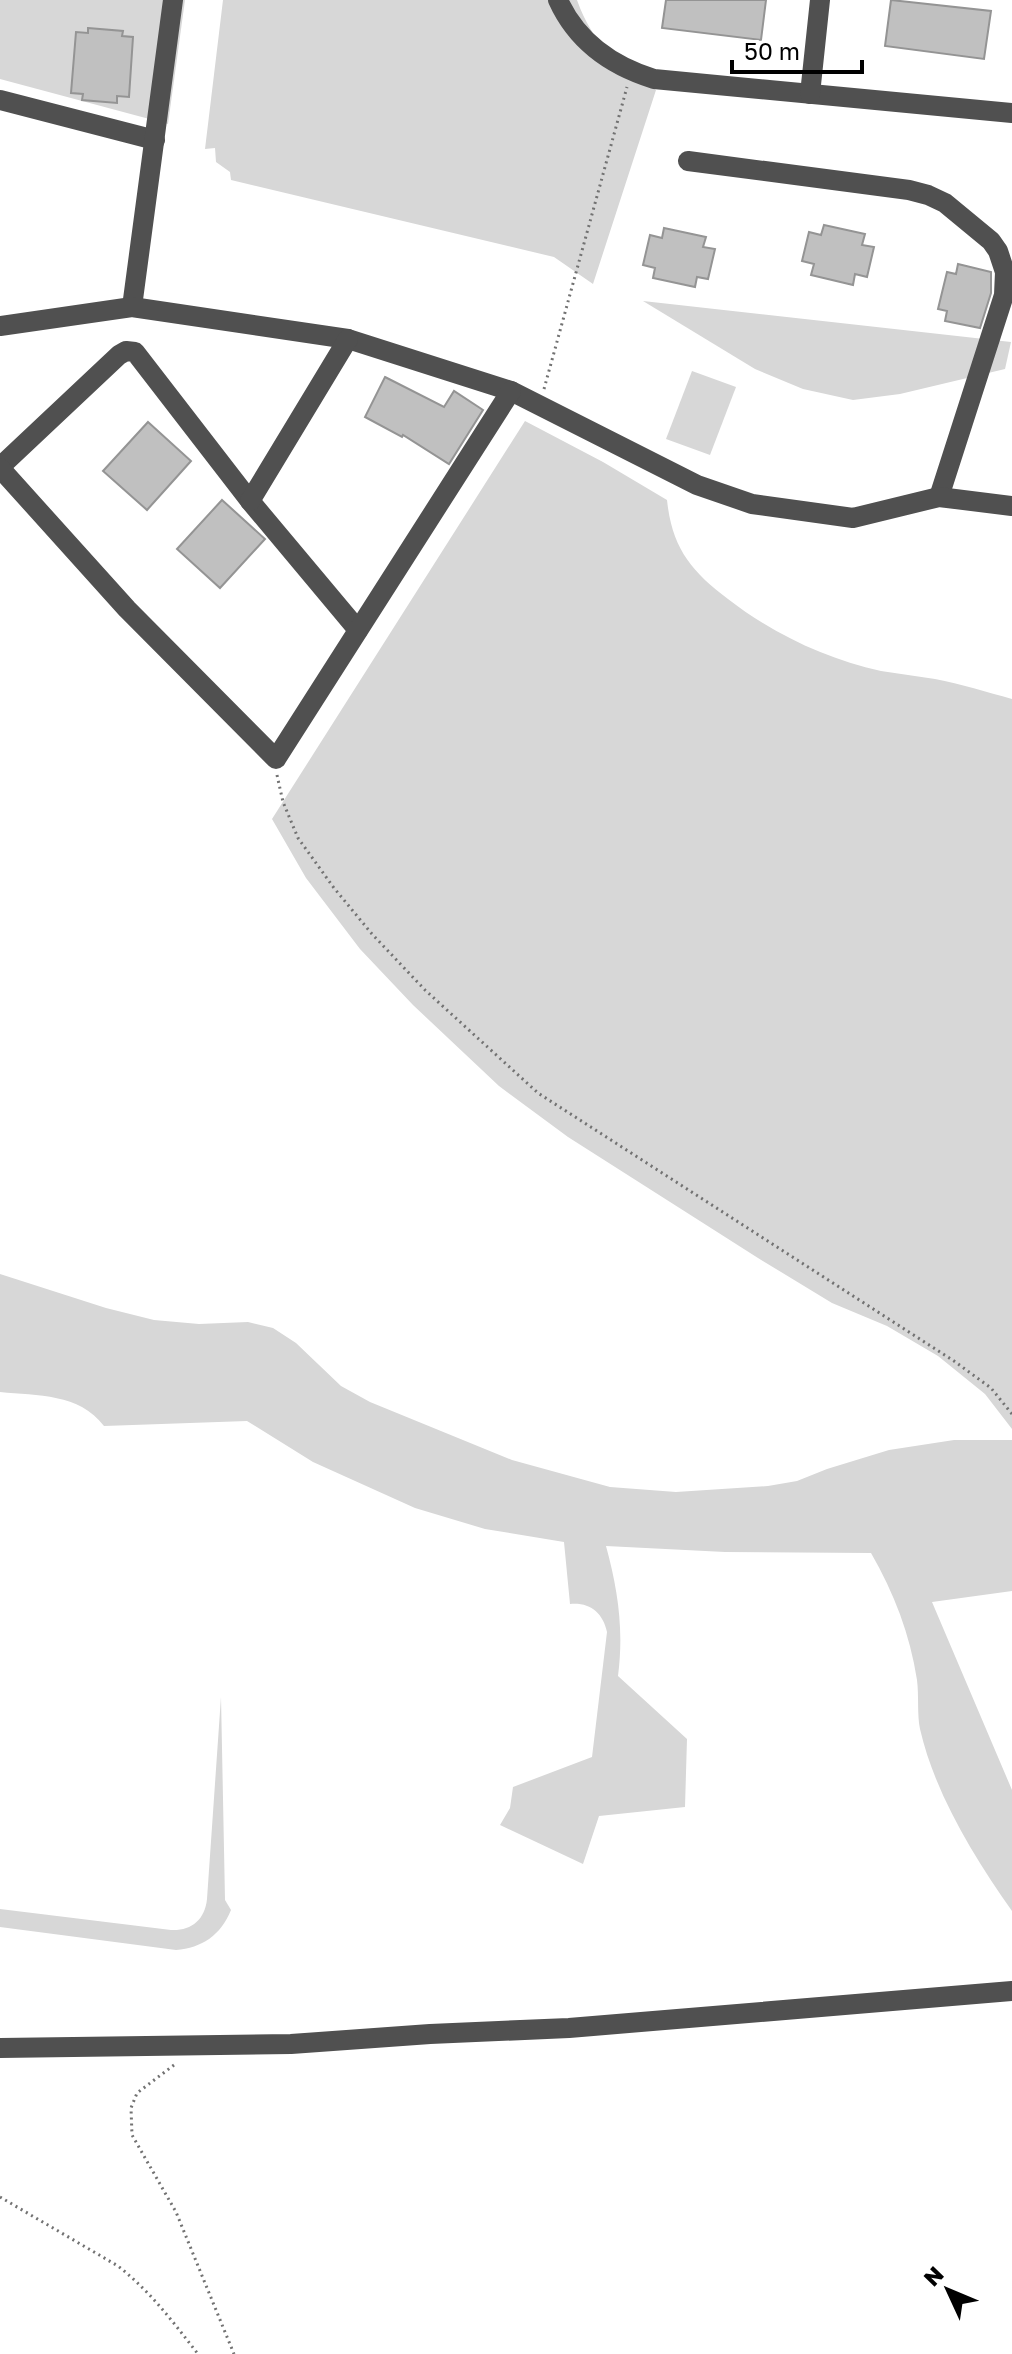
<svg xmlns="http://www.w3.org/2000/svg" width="1012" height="2354" viewBox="0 0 1012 2354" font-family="'Golos Text',sans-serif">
	<rect width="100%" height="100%" fill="#fff"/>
	<!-- green -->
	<g fill="#d7d7d7">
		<path d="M0,0h185l-17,124 -168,-45z"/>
		<path d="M223,0h354c16,45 41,63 79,90l-63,194 -39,-27 -323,-77 -1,-8 -14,-10 -1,-14 -10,1z"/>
		<path d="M643,301l368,41 -6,27 -105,25 -47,6 -50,-11 -48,-20z"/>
		<path d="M692,371l44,16 -26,68 -44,-16z"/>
		<path d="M525,421l78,41 64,38c5,48 24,71 61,99 45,35 98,60 153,72 18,3 36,5 54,8 26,5 52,13 77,20v730l-27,-35 -47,-38 -51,-30 -55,-23 -74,-45 -190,-121 -69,-51 -86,-81 -53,-56 -54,-71 -34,-59z"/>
		<path d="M0,1274l106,34 48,12 45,4 49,-2 25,6 23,15 45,43 29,16 142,58 98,27 66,5 92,-6 29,-5 30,-12 62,-19 65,-10h58v151l-80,11 80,188v121c-38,-54 -77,-117 -92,-182 -3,-15 -1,-33 -3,-49 -7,-46 -23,-87 -46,-127l-146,-1 -119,-6c12,44 18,84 12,130l69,63 -2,68 -86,9 -16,48 -83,-39 10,-17 3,-21 79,-30 15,-125c-4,-19 -17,-30 -37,-28l-6,-62 -79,-13 -70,-21 -102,-46 -66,-41 -143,5c-25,-33 -66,-30 -104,-34z"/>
		<path d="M221,1697l4,203 6,10c-10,25 -29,38 -55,40l-176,-23v-18l171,21c20,1 34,-10 36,-31z"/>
	</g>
	<!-- building -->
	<g fill="#c0c0c0" stroke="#949494" stroke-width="2">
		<path d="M666,0h100l-5,40 -99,-12z"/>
		<path d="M891,0l100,11 -7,48 -99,-13z"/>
		<path d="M88,28l35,3 -1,5 11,1 -4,60 -12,-1v7l-35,-3 1,-6 -12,-1 5,-61 12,1z"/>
		<path d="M824,225l41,9 -3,11 12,2 -7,30 -12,-3 -2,11 -42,-10 3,-11 -12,-3 7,-29 12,3z"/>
		<path d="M664,228l42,9 -3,10 12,2 -7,30 -11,-2 -2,10 -42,-9 2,-10 -12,-3 7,-30 12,3z"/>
		<path d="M958,264l33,8v21l-11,35 -35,-7 2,-10 -9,-2 9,-37 9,2z"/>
		<path d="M385,377l59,30 10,-16 29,19 -34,54 -46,-29 -1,2 -37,-20z"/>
		<path d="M148,422l43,39 -44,49 -44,-39z"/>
		<path d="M222,500l43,39 -45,49 -43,-39z"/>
	</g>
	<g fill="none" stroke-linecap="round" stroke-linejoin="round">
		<!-- path -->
		<g stroke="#727272" stroke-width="3" stroke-dasharray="2 4" stroke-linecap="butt">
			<path d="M544,389l83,-302"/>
			<path d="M277,775l6,27 15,36 36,50 38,46 53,56 113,103 416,268 37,27 21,26"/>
			<path d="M174,2065l-37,28 -6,15 1,27 44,77 58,142"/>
			<path d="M0,2197l118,69c33,26 55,56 80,88"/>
		</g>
		<!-- minor -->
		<g stroke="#505050" stroke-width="20">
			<path d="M558,0c19,42 54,66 96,79l358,34"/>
			<path d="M810,94l10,-94"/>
			<path d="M0,100l155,40"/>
			<path d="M688,161l221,29 19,5 17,8 46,38 7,10 7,21 -1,23 -65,202"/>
			<path d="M132,307l41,-307"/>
			<path d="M0,326l132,-19 216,32 163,52 186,94 55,19 101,14 86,-21 73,9"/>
			<path d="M0,467l119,-112 7,-4 9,1 115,149 108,129"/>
			<path d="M0,468l127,141 149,150 235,-368"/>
			<path d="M250,501l98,-162"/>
			<path d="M0,2048l291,-4 139,-10 139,-6 443,-37"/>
		</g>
	</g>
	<!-- north arrow -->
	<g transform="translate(948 2290) rotate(314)" stroke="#ffffff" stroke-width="6" paint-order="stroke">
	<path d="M0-6L14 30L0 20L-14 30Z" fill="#000000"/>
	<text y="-12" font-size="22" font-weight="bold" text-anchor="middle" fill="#000000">N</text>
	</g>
	<!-- scale -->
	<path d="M732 60v12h130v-12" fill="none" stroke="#000000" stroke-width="4"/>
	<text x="744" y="60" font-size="24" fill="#000000" stroke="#ffffff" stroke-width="6" paint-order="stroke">50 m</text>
</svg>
